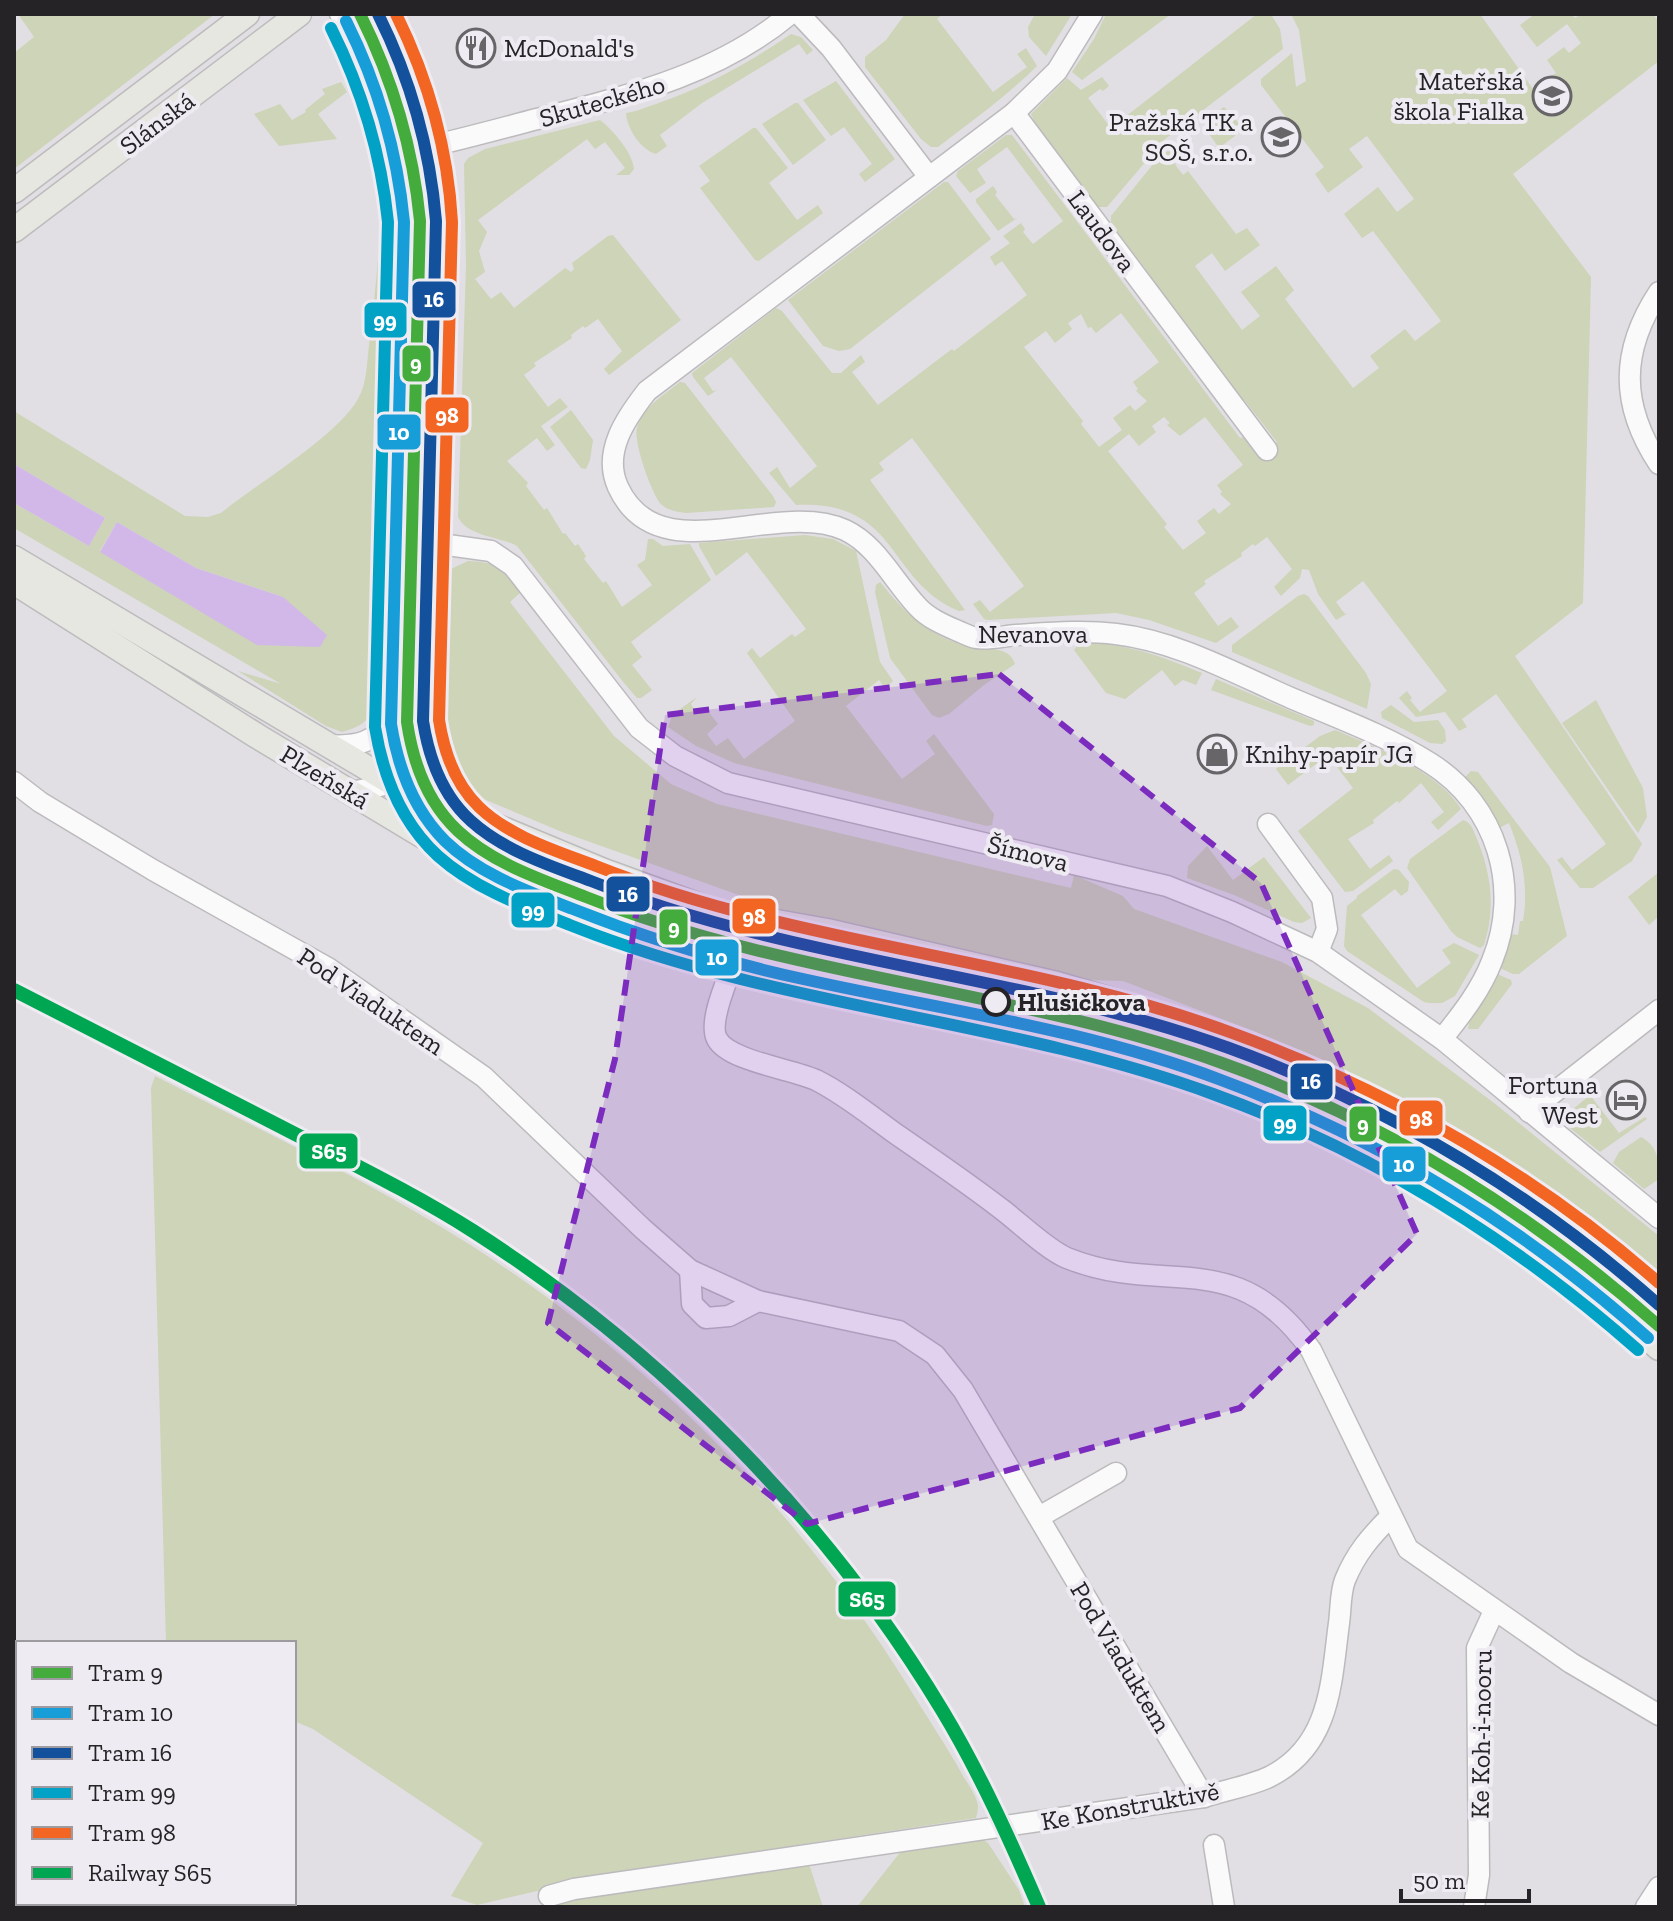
<svg xmlns="http://www.w3.org/2000/svg" width="1673" height="1921" viewBox="0 0 1673 1921" font-family="'Zilla Slab',serif">
	<rect width="100%" height="100%" fill="#e1dfe3"/>
	<!-- green -->
	<g fill="#cdd4b8" fill-rule="evenodd">
		<path d="M18,14h197l-201,155v-116l20,-16z"/>
		<path d="M905,14h38l-6,5 56,73 34,-25 -10,-13 9,-6 11,18c-30,30 -65,55 -99,81h-7l-10,-8 -56,-72v-10l21,-17z"/>
		<path d="M1035,14h37l-26,42 -17,-19 -1,-10z"/>
		<path d="M1106,14h65l-89,66 -10,-8 22,-33z"/>
		<path d="M1257,14l15,2 8,13 3,20 -119,91 -57,67h-9l-62,-82 -5,-11 36,-36 14,12 21,-13 7,9 -6,5 -3,-2 -12,9 23,30z"/>
		<path d="M1291,14h189l53,75 23,-16 -9,-13 17,-13 5,6 12,-10 -14,-19 -30,23 -17,-22 15,-11h36l4,4 6,-4h72l6,8v39l-146,113 78,103 -8,326 -68,53 127,188 -10,17 -39,27h-13l-23,-28 5,-3 10,13 34,-26 -110,-150 -34,25 5,8 -8,4 -14,-19 -29,5 -17,-19 8,-7 5,7 -2,2 10,12 27,-21 -84,-110 -27,21 9,12 3,-1 -12,7 -18,-26 -9,-24 -7,-1 -2,9 -19,18 -7,-9 18,-18 -25,-32 -12,9 -2,-2 -12,9 1,3 -38,25 2,3 -12,9 24,33 13,-9 8,10 -23,16 -67,-23 -33,-7 -128,7 -4,-1 -11,-15 7,-4 10,12 34,-26 -112,-148 -33,25 5,7 -14,10 95,130 -6,1c-73,-30 -59,-111 -163,-106l-27,-32 8,-6 13,21 27,-22 -86,-109 -27,21 9,13 4,-1 -9,6 -15,-19 -1,-4 84,-65 6,3 50,62h9l20,-18 4,7 -13,10 26,33 74,-56 2,2 73,-56 -25,-34 -7,5 -5,-9 20,-14 -7,-7 18,-13 4,6 -2,3 10,12 30,-23 -56,-74 -30,22 9,14 -16,10 -14,-17 2,-5 48,-36h6l228,303 8,-2 16,17 13,-11 -32,-41 -13,-8 -81,-106 -6,-19 -34,-44v-8l52,-64 9,-1 4,15 7,9 5,-4 48,63 11,-6 13,17 -35,26 -13,-18 -17,13 47,64 18,-14 -19,-24 35,-26 18,24 -9,9 68,89 26,-20 -9,-12 35,-27 10,12 26,-20 -68,-90 -11,7 -18,-24 34,-27 19,25 17,-13 -47,-63 -18,13 14,18 -35,26 -13,-19 9,-7 -63,-82v-6l31,-26 4,34 10,-6 -7,-51zM1121,313l38,49 -26,20 5,7 -2,2 11,10 -12,10 -5,-6 -17,13 9,12 -23,17 -18,-23 2,-3 -59,-74 22,-16 9,12 17,-14 -4,-6 13,-9 7,14 3,-1 5,6zM1164,417l6,6 -3,2 13,11 25,-19 38,48 -26,20 5,7 -2,2 11,10 -12,10 -5,-6 -17,13 9,12 -23,17 -19,-23 3,-3 -59,-73 21,-17 10,12 17,-14 -4,-6z"/>
		<path d="M791,34l10,3 12,13 -6,5 -8,-11 -97,59 -42,32 7,11 -11,8c-15,-4 -29,-25 -30,-41 10,-1 20,-6 30,-9 49,-17 93,-41 135,-70z"/>
		<path d="M836,81l59,78 -30,23 -6,-8 13,-10 -28,-37 -13,9 -28,-36z"/>
		<path d="M341,82l6,10 -29,22 19,25 -58,7 -25,-32 26,-10 12,16 14,-8 -1,-2 20,-16 -3,-5z"/>
		<path d="M795,103h3l28,37 -33,25 -31,-41z"/>
		<path d="M1224,107l20,22 -25,19 -12,-17 -2,-10z"/>
		<path d="M600,120c13,10 33,33 34,49l-5,6h-13l9,-7 -20,-26 -10,7 -8,-10 -109,81 9,12 -8,19 6,21 -10,7 16,20 10,-7 13,16 51,-40 6,4 3,-3 -2,-6 36,-27 5,-1 68,85 -72,55 -5,-6 18,-18 -24,-32 -13,9 -2,-2 -12,9 1,3 -38,25 2,3 -12,9 24,32 12,-9 8,9 -27,19 14,19 -8,6 -10,-13 -30,23 21,22 -2,3 18,24 3,-2 16,26 2,-1 10,13 3,-2 8,12 -2,3 19,24 3,-2 16,26 30,-22 -15,-20 8,-5 3,-21h5l10,7 27,-2 21,36 -80,62 11,15 -10,8 20,25 -11,8h-4l-13,-15 -107,-137c-18,-10 -49,-9 -59,-29l8,-252 -2,-101 4,-6 17,-9z"/>
		<path d="M753,128h3l32,40 -19,15 28,37 21,-15 5,8 -64,48 -4,-1 -55,-72 10,-7 -11,-15z"/>
		<path d="M944,182h4l43,57 -141,110 -11,2 -16,-5 -35,-46z"/>
		<path d="M993,186l4,6 -2,3 19,24 3,-1 -19,13 -22,-29v-3z"/>
		<path d="M397,198l3,36 -22,460c-5,23 -13,32 -36,38l-16,-6 -88,-55 43,13 -267,-156v-25l75,43 16,-28 -91,-54v-57l3,6 168,103 23,1 13,-4c37,-30 115,-76 137,-114 9,-15 9,-37 11,-54 6,-47 10,-94 13,-141zM117,522l79,46 87,29 -183,-46z"/>
		<path d="M680,382l5,1 88,113 3,6 -2,5 -88,6c-8,-1 -17,-2 -24,-8 -10,-9 -29,-64 -25,-77 5,-20 28,-34 43,-46z"/>
		<path d="M571,410l22,30 -3,20 -4,9 -5,-1 -31,-41z"/>
		<path d="M805,535l28,4 23,12 24,111 13,19 -8,7 -6,-8 -33,26 56,73 33,-25 -9,-13 8,-7 60,80 -2,11 -5,1 -253,-63 -38,-17 -28,-19 5,-13 24,-17 -6,7 5,8 9,-5 13,17 -11,10 9,12 12,-8 16,21 51,-38 -48,-68 5,-5 8,10 32,-24 3,3 11,-8 -59,-77 -31,24 -17,-30v-3z"/>
		<path d="M468,561c29,1 36,7 53,31l-11,10 104,134 57,48 46,20 354,84 3,-13 49,21 11,13 148,53 86,46 126,95 165,133v47l-73,-62 -119,-80 -95,-55 -116,-54 -133,-51 -39,-1 -295,-67 -227,-81 -76,-32 -22,-16 -8,-13 -3,-18 -10,-1 -4,-8 4,-165 8,-10z"/>
		<path d="M880,582c26,32 46,52 86,64 18,5 43,-2 49,18l-31,21 -35,29 -10,4 -7,-3 -42,-57 -15,-66 1,-7z"/>
		<path d="M1304,594l4,2 58,77 5,11 -4,25 -135,-57v-7l66,-49z"/>
		<path d="M1079,643c45,-1 82,13 123,30l-6,12 -13,-5 -8,6 -13,-16 -37,29 -19,-6 -32,-43z"/>
		<path d="M1216,679l98,42v4l-4,1 -99,-36z"/>
		<path d="M1596,700l47,88 4,29 -9,16 -76,-110z"/>
		<path d="M1391,705l23,17 24,-2 7,10 1,11 -4,3 -12,-1 -48,-25 -1,-6z"/>
		<path d="M1335,730c39,16 104,42 126,79l-23,21 -7,-8 13,-10 -23,-29 -22,20 -2,-2 -24,19 1,3 -26,16 22,30 19,-14 4,6 -40,30 -8,1 -47,-61 55,-43 -25,-33 -40,30 -12,-16 44,-33z"/>
		<path d="M1471,771l7,1 72,95 17,69 -48,38h-6l-13,-6 11,-34 7,1 2,-14h3c6,-35 -1,-66 -14,-98l-10,5 -14,-27 -20,-24z"/>
		<path d="M1463,820c9,3 10,10 14,19 14,34 19,70 7,106l-4,3 -23,-11 -6,-6 -44,-63 3,-9z"/>
		<path d="M1207,846l26,34 31,-23 47,61 -9,5 -8,-1 -60,-27 -47,-17 1,-12z"/>
		<path d="M1394,869l5,1 10,12 -1,9 -7,5 -6,-7 -34,26 56,73 34,-25 -9,-13 12,-7 25,12 -24,41 -13,7h-13l-5,-1 -77,-51 -3,-5 3,-40 10,-8v-2z"/>
		<path d="M1659,872v44l-10,9 -21,-28z"/>
		<path d="M1497,974l14,6 1,4 -34,45h-10l2,-10z"/>
		<path d="M155,1076c105,54 214,105 314,168 180,115 327,262 439,442 18,30 37,57 54,88 5,9 15,22 16,32 0,4 -1,8 -2,12l-185,28 19,21 13,40h-274l19,-10 -31,-6 -60,14 -26,-9 32,-53 -170,-114 -19,-8v-78h-128l-15,-555z"/>
		<path d="M1590,1095l29,38 26,-16 2,2 -47,33 -40,-32z"/>
		<path d="M1641,1137c17,9 18,24 18,42l-15,10 -31,-26 6,-11z"/>
		<path d="M980,1838l8,5 31,47 6,17h-168l45,-57z"/>
	</g>
	<!-- water -->
	<g fill="#d2b8e9">
		<path d="M14,464l91,54 -16,28 -75,-43z"/>
		<path d="M117,522l79,46 87,29 44,38 -7,12 -63,-2 -157,-93z"/>
	</g>
	<g fill="none" stroke-linecap="round" stroke-linejoin="round">
		<defs>
			<g id="minor">
				<path d="M340,14l36,65 11,32 17,65 5,56 -20,520 5,32 24,49"/>
				<path d="M386,14c14,28 29,57 38,86 14,47 15,94 17,143l-15,490c6,40 21,59 55,81"/>
				<path d="M799,14l32,34 98,129"/>
				<path d="M1092,14l-35,57 -43,42 -367,278c-21,27 -45,61 -29,96 40,88 158,11 227,43 32,15 49,52 73,77 10,11 26,18 40,24 5,2 12,6 18,7 12,2 28,-2 40,-3 33,-2 67,-5 100,-1 61,7 120,40 175,64 47,20 96,38 139,65 67,42 92,125 62,198 -11,29 -31,54 -50,78"/>
				<path d="M1014,113l253,337"/>
				<path d="M399,153c46,-9 92,-22 138,-34 90,-23 181,-44 253,-105"/>
				<path d="M1659,292c-39,59 -39,113 0,172"/>
				<path d="M397,538l94,13 22,15 126,162 36,28 53,27 439,103 65,26 86,40 124,87 217,179"/>
				<path d="M328,745c30,2 47,-2 64,-29"/>
				<path d="M14,782l26,20 113,68 175,98 156,109 159,152 47,41 68,31 141,30 36,24 28,35 241,407"/>
				<path d="M351,792c31,-6 59,-9 78,-38"/>
				<path d="M1268,824l54,74 5,31 -9,23"/>
				<path d="M733,964c-6,17 -25,58 -16,75 12,22 75,30 99,41 28,14 55,36 80,54 35,24 70,48 104,74 19,14 46,41 67,50 99,40 168,-15 244,92l97,199 163,114 88,52"/>
				<path d="M1529,1112l130,-102"/>
				<path d="M690,1270l2,34 14,14 23,-2 29,-15"/>
				<path d="M1039,1517l77,-44"/>
				<path d="M1214,1845l10,62"/>
				<path d="M549,1896l25,-7 630,-92c21,-7 46,-11 65,-20 62,-31 62,-94 70,-154 2,-14 1,-30 6,-43 11,-27 26,-44 46,-64"/>
				<path d="M1474,1907l5,-32 -2,-227 17,-37"/>
				<path d="M1646,1907l13,-20"/>
			</g>
			<g id="major">
				<path d="M14,191l233,-177"/>
				<path d="M14,230l285,-216"/>
				<path d="M14,558l380,226 210,87 110,40 113,20 230,53 135,40 157,66 155,86 61,41 94,78"/>
				<path d="M14,582l243,154 161,97 74,42 83,38 68,26 171,50 194,42 87,13 82,20 79,25 79,34 140,80 124,90 60,55"/>
			</g>
		</defs>
		<!-- minor casing -->
		<use href="#minor" stroke="#bcbabd" stroke-width="23"/>
		<!-- major casing -->
		<use href="#major" stroke="#bdbbbd" stroke-width="27"/>
		<!-- minor -->
		<use href="#minor" stroke="#fafafb" stroke-width="20"/>
		<!-- major -->
		<use href="#major" stroke="#e5e7e0" stroke-width="24"/>
		<defs>
			<path id="rail-1" d="M14,990c95,49 190,97 285,146 58,30 119,60 174,95 189,121 353,287 469,479 38,63 68,130 97,197"/>
		</defs>
		<!-- rail-1 casing -->
		<use href="#rail-1" stroke="#efebf2" stroke-width="20"/>
		<!-- rail-1 -->
		<use href="#rail-1" stroke="#00a651" stroke-width="14"/>
		<defs>
			<path id="tram-1" d="M360,14c33,66 53,133 60,207l-13,501c6,41 20,80 51,109 35,33 85,49 128,66 205,81 429,92 636,166 163,58 308,149 437,263"/>
			<path id="tram-2" d="M346,21c32,64 51,129 58,201l-13,502c7,44 22,85 54,117 35,34 85,51 128,68 75,30 151,53 230,70 140,31 283,50 418,101 161,60 299,144 427,258"/>
			<path id="tram-3" d="M378,14c33,66 52,134 58,207l-13,500c6,38 19,74 48,100 33,30 80,45 120,60 206,82 430,92 638,167 159,58 304,145 430,257"/>
			<path id="tram-4" d="M331,28c31,62 50,125 57,194l-13,505c8,49 26,95 63,129 38,34 90,52 137,71 207,82 430,91 638,167 158,57 299,145 425,256"/>
			<path id="tram-5" d="M396,14c32,65 52,136 56,208l-13,498c5,32 16,64 40,87 31,30 78,44 117,59 207,82 432,91 639,168 155,57 300,140 424,249"/>
		</defs>
		<!-- tram-1 casing -->
		<use href="#tram-1" stroke="#efebf2" stroke-width="18"/>
		<!-- tram-2 casing -->
		<use href="#tram-2" stroke="#efebf2" stroke-width="18"/>
		<!-- tram-3 casing -->
		<use href="#tram-3" stroke="#efebf2" stroke-width="18"/>
		<!-- tram-4 casing -->
		<use href="#tram-4" stroke="#efebf2" stroke-width="18"/>
		<!-- tram-5 casing -->
		<use href="#tram-5" stroke="#efebf2" stroke-width="18"/>
		<!-- tram-1 -->
		<use href="#tram-1" stroke="#43ac3c" stroke-width="12"/>
		<!-- tram-2 -->
		<use href="#tram-2" stroke="#179ed8" stroke-width="12"/>
		<!-- tram-3 -->
		<use href="#tram-3" stroke="#13519c" stroke-width="12"/>
		<!-- tram-4 -->
		<use href="#tram-4" stroke="#02a2c6" stroke-width="12"/>
		<!-- tram-5 -->
		<use href="#tram-5" stroke="#f26522" stroke-width="12"/>
	</g>
	<!-- marked area -->
	<path fill="#7b2cbf" fill-opacity="0.2" stroke="#7b2cbf" stroke-width="6" stroke-dasharray="16 10" stroke-linejoin="round" d="M999,674l262,209 156,351 -177,174 -433,116 -259,-201 67,-264 50,-344z"/>
	<!-- icons -->
	<defs>
		<symbol id="restaurant-ring" viewBox="-11 -11 22 22"><circle r="9.5" fill="#efebf2" stroke="#676568" stroke-width="1.5"/><path d="M-5-6h1v4h1v-4h1v4h1v-4h1v5L-1.5 .5V6h-2V.5L-5-1ZM5-6V6H3V1.5H1.5Q1.5-4 5-6Z" fill="#676568"/></symbol>
		<symbol id="school-ring" viewBox="-11 -11 22 22"><circle r="9.5" fill="#efebf2" stroke="#676568" stroke-width="1.5"/><path d="M0-5L7-2L0 1L-7-2ZM-4 1L0 2.5L4 1V4Q0 6-4 4Z" fill="#676568"/></symbol>
		<symbol id="shop-ring" viewBox="-11 -11 22 22"><circle r="9.5" fill="#efebf2" stroke="#676568" stroke-width="1.5"/><path d="M-5-2.5h2.3a2.7 3.5 0 0 1 5.4 0H5L5.5 6h-11ZM-1.5-2.5h3a1.5 2.3 0 0 0-3 0Z" fill="#676568"/></symbol>
		<symbol id="hotel-ring" viewBox="-11 -11 22 22"><circle r="9.5" fill="#efebf2" stroke="#676568" stroke-width="1.5"/><path d="M-6-4.5h1.5V1H6V5H4.5V3h-9V5H-6ZM-4 0a1.8 1.8 0 1 1 3.6 0ZM.5 0V-2.5h3Q6-2.5 6 0Z" fill="#676568"/></symbol>
	</defs>
	<g fill-rule="evenodd">
		<use href="#restaurant-ring" x="454" y="26" width="44" height="44"/>
		<use href="#school-ring" x="1530" y="74" width="44" height="44"/>
		<use href="#school-ring" x="1259" y="115" width="44" height="44"/>
		<use href="#shop-ring" x="1195" y="732" width="44" height="44"/>
		<use href="#hotel-ring" x="1604" y="1078" width="44" height="44"/>
	</g>
	<!-- markers -->
	<circle fill="#efebf2" stroke="#252326" stroke-width="4" cx="996" cy="1002" r="13"/>
	<g text-anchor="middle" stroke-width="8" stroke-linejoin="round" paint-order="stroke">
		<!-- poi labels -->
		<g font-size="26" fill="#252326" stroke="#efebf2" text-anchor="end">
			<text x="504" y="57" text-anchor="start">McDonald's</text>
			<text x="1524" y="90">Mateřská<tspan x="1524" dy="30">škola Fialka</tspan></text>
			<text x="1253" y="131">Pražská TK a<tspan x="1253" dy="30">SOŠ, s.r.o.</tspan></text>
			<text x="1245" y="763" text-anchor="start">Knihy-papír JG</text>
			<text x="1598" y="1094">Fortuna<tspan x="1598" dy="30">West</tspan></text>
		</g>
		<!-- street labels -->
		<g font-size="26" fill="#252326" stroke="#efebf2">
			<text transform="translate(602 101) rotate(-16)" y="9">Skuteckého</text>
			<text transform="translate(157 123) rotate(-37)" y="9">Slánská</text>
			<text transform="translate(1102 231) rotate(53)" y="9">Laudova</text>
			<text x="1033" y="643">Nevanova</text>
			<text transform="translate(325 777) rotate(31)" y="9">Plzeňská</text>
			<text transform="translate(1028 853) rotate(14)" y="9">Šímova</text>
			<text transform="translate(371 1001) rotate(34)" y="9">Pod Viaduktem</text>
			<text transform="translate(1121 1657) rotate(59)" y="9">Pod Viaduktem</text>
			<text transform="translate(1481 1734) rotate(-89)" y="9">Ke Koh-i-nooru</text>
			<text transform="translate(1130 1806) rotate(-10)" y="9">Ke Konstruktivě</text>
		</g>
		<!-- stop labels -->
		<g font-size="26" font-weight="bold" fill="#252326" stroke="#efebf2" text-anchor="start">
			<text x="1017" y="1011">Hlušičkova</text>
		</g>
	</g>
	<g stroke="#efebf2" stroke-width="3">
		<rect x="411" y="280" width="46" height="39" rx="8" fill="#13519c"/>
		<rect x="363" y="301" width="45" height="38" rx="8" fill="#02a2c6"/>
		<rect x="401" y="344" width="31" height="39" rx="8" fill="#43ac3c"/>
		<rect x="424" y="396" width="46" height="38" rx="8" fill="#f26522"/>
		<rect x="376" y="413" width="46" height="38" rx="8" fill="#179ed8"/>
		<rect x="605" y="875" width="46" height="38" rx="8" fill="#13519c"/>
		<rect x="510" y="891" width="46" height="38" rx="8" fill="#02a2c6"/>
		<rect x="731" y="897" width="46" height="38" rx="8" fill="#f26522"/>
		<rect x="658" y="908" width="31" height="38" rx="8" fill="#43ac3c"/>
		<rect x="694" y="938" width="46" height="39" rx="8" fill="#179ed8"/>
		<rect x="1289" y="1062" width="45" height="39" rx="8" fill="#13519c"/>
		<rect x="1398" y="1099" width="46" height="38" rx="8" fill="#f26522"/>
		<rect x="1262" y="1104" width="46" height="38" rx="8" fill="#02a2c6"/>
		<rect x="1348" y="1105" width="30" height="38" rx="8" fill="#43ac3c"/>
		<rect x="298" y="1132" width="61" height="38" rx="8" fill="#00a651"/>
		<rect x="1381" y="1145" width="46" height="38" rx="8" fill="#179ed8"/>
		<rect x="837" y="1580" width="60" height="38" rx="8" fill="#00a651"/>
	</g>
	<g font-size="22" text-anchor="middle" font-weight="bold" fill="#fff">
		<text x="434" y="307">16</text>
		<text x="385" y="328">99</text>
		<text x="416" y="371">9</text>
		<text x="447" y="423">98</text>
		<text x="399" y="440">10</text>
		<text x="628" y="902">16</text>
		<text x="533" y="918">99</text>
		<text x="754" y="924">98</text>
		<text x="674" y="935">9</text>
		<text x="717" y="965">10</text>
		<text x="1311" y="1089">16</text>
		<text x="1421" y="1126">98</text>
		<text x="1285" y="1131">99</text>
		<text x="1363" y="1132">9</text>
		<text x="329" y="1159">S65</text>
		<text x="1404" y="1172">10</text>
		<text x="867" y="1607">S65</text>
	</g>
	<!-- border -->
	<rect width="1673" height="1921" fill="none" stroke="#252326" stroke-width="32"/>
	<!-- legend -->
	<rect x="16" y="1641" width="280" height="264" fill="#efebf2" stroke="#9e9ba0" stroke-width="2"/>
	<rect x="32" y="1667" width="40" height="12" fill="#43ac3c" stroke="#9e9ba0" stroke-width="2"/>
	<text x="88" y="1681" font-size="24" fill="#252326">Tram 9</text>
	<rect x="32" y="1707" width="40" height="12" fill="#179ed8" stroke="#9e9ba0" stroke-width="2"/>
	<text x="88" y="1721" font-size="24" fill="#252326">Tram 10</text>
	<rect x="32" y="1747" width="40" height="12" fill="#13519c" stroke="#9e9ba0" stroke-width="2"/>
	<text x="88" y="1761" font-size="24" fill="#252326">Tram 16</text>
	<rect x="32" y="1787" width="40" height="12" fill="#02a2c6" stroke="#9e9ba0" stroke-width="2"/>
	<text x="88" y="1801" font-size="24" fill="#252326">Tram 99</text>
	<rect x="32" y="1827" width="40" height="12" fill="#f26522" stroke="#9e9ba0" stroke-width="2"/>
	<text x="88" y="1841" font-size="24" fill="#252326">Tram 98</text>
	<rect x="32" y="1867" width="40" height="12" fill="#00a651" stroke="#9e9ba0" stroke-width="2"/>
	<text x="88" y="1881" font-size="24" fill="#252326">Railway S65</text>
	<!-- scale -->
	<path d="M1401 1889v12h128v-12" fill="none" stroke="#252326" stroke-width="4"/>
	<text x="1413" y="1889" font-size="24" fill="#252326" stroke="#efebf2" stroke-width="6" paint-order="stroke">50 m</text>
</svg>
